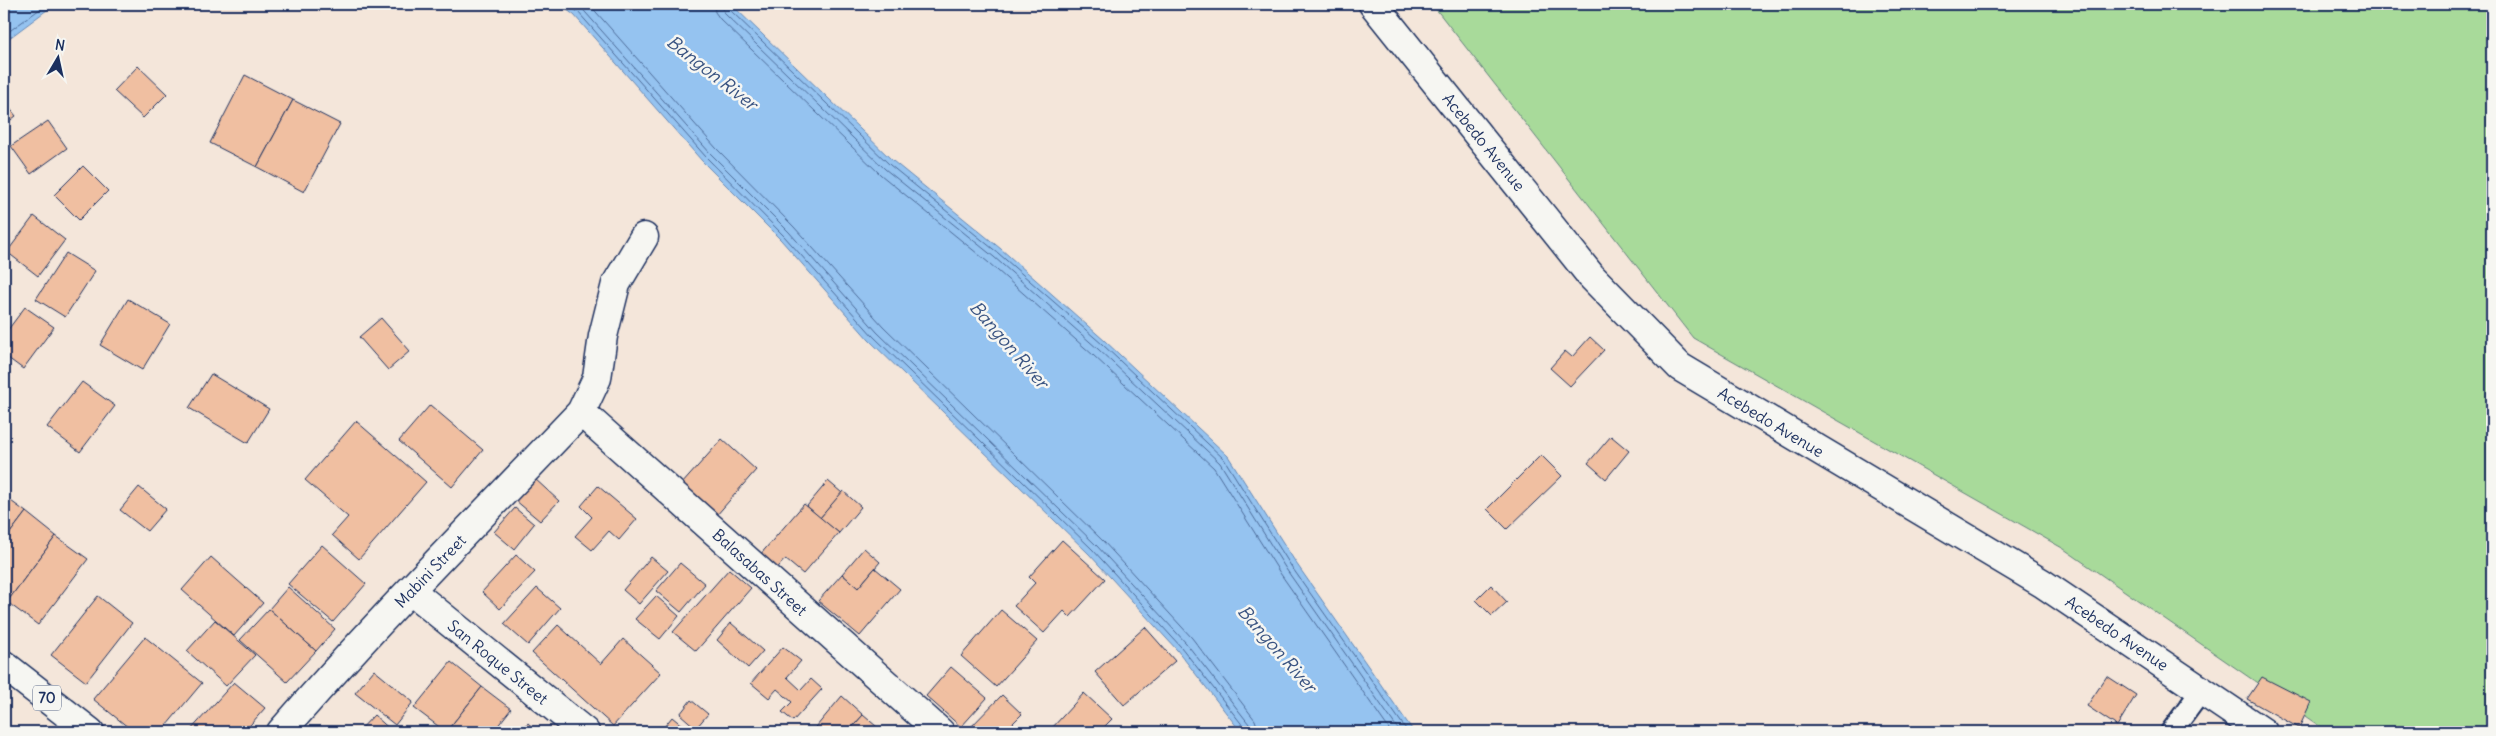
<svg xmlns="http://www.w3.org/2000/svg" width="2496" height="736" viewBox="0 0 2496 736" font-family="Delius,sans-serif">
	<rect width="100%" height="100%" fill="#f4e6da"/>
	<filter id="ink" filterUnits="userSpaceOnUse"><feTurbulence type="fractalNoise" baseFrequency=".02" numOctaves="2"/><feDisplacementMap in="SourceGraphic" scale="10" xChannelSelector="R" yChannelSelector="G"/><feConvolveMatrix kernelMatrix="1 2 1 2 8 2 1 2 1" color-interpolation-filters="sRGB"/></filter>
	<g filter="url(#ink)">
		<!-- green -->
		<path fill="#a8da9a" stroke="#62847c" d="M1432,4h1060v728h-164l-264,-183 -371,-211z"/>
		<!-- water -->
		<g fill="#95c3f0" stroke="#6488b6">
			<path d="M4,4h51l-51,38z"/>
			<path d="M559,4h172l162,157 108,88 104,92 123,115 68,107 118,169h-173l-64,-82 -88,-96 -220,-214 -88,-100 -79,-79 -128,-146z"/>
		</g>
		<g fill="none" stroke-linecap="round" stroke-linejoin="round">
			<!-- shore -->
			<g stroke="#4c6a98" stroke-width="1">
				<path d="M567,4l11,8 128,145 78,79 89,100 220,214 88,97 63,80 1,5"/>
				<path d="M578,4l132,149 79,79 88,100 220,214 89,97 63,81 2,8"/>
				<path d="M589,4l127,144 78,79 89,99 220,215 89,97 63,82 4,12"/>
				<path d="M714,4l1,8 5,7 161,156 108,88 104,92 121,113 66,105 111,159"/>
				<path d="M721,4l4,10 160,155 109,88 104,92 122,114 66,106 114,163"/>
				<path d="M728,4l1,5 161,156 108,88 104,91 122,115 67,107 117,166"/>
				<path d="M4,35l43,-31"/>
			</g>
		</g>
		<!-- building -->
		<g fill="#f0bfa1" stroke="#1b2f5e">
			<path d="M138,66l29,28 -24,24 -29,-27z"/>
			<path d="M245,75l48,25 -36,67 -47,-24z"/>
			<path d="M293,100l47,24 -36,68 -47,-25z"/>
			<path d="M4,101l12,15 -12,9z"/>
			<path d="M48,121l19,27 -36,26 -20,-28z"/>
			<path d="M83,166l25,25 -29,29 -25,-25z"/>
			<path d="M34,216l31,24 -27,36 -31,-24z"/>
			<path d="M66,253l29,18 -30,46 -29,-18z"/>
			<path d="M128,299l42,25 -28,46 -42,-25z"/>
			<path d="M25,307l29,20 -31,42 -19,-14v-20z"/>
			<path d="M381,318l29,33 -22,19 -29,-33z"/>
			<path d="M1590,337l14,13 -34,36 -20,-18 15,-17 7,6z"/>
			<path d="M211,374l58,35 -21,34 -59,-35z"/>
			<path d="M82,382l33,24 -35,46 -33,-25z"/>
			<path d="M430,405l53,45 -31,37 -53,-46z"/>
			<path d="M356,421l70,61 -67,77 -27,-24 16,-18 -43,-37z"/>
			<path d="M1611,436l18,15 -23,28 -18,-16z"/>
			<path d="M722,439l34,31 -40,46 -35,-31z"/>
			<path d="M1541,455l21,21 -55,53 -20,-20z"/>
			<path d="M534,478l25,23 -19,20 -25,-21z"/>
			<path d="M828,481l14,12 -22,25 -13,-12z"/>
			<path d="M598,486l39,33 -18,21 -10,-9 -17,19 -17,-14 17,-19 -11,-11z"/>
			<path d="M139,487l27,22 -19,22 -27,-21z"/>
			<path d="M843,491l18,16 -22,26 -19,-15z"/>
			<path d="M4,496l22,16 -22,29z"/>
			<path d="M804,504l35,29 -36,41 -18,-15 -15,18 -17,-14z"/>
			<path d="M515,508l19,16 -20,25 -20,-17z"/>
			<path d="M26,512l30,24 -49,66 -3,-3v-58z"/>
			<path d="M56,536l32,23 -50,66 -31,-23z"/>
			<path d="M1062,540l43,39 -35,38 -6,-6 -20,22 -30,-27 21,-23 -6,-6z"/>
			<path d="M322,545l44,39 -33,38 -45,-38z"/>
			<path d="M864,548l16,14 -22,26 -16,-14z"/>
			<path d="M516,555l19,17 -35,37 -18,-17z"/>
			<path d="M211,557l52,46 -29,33 -52,-46z"/>
			<path d="M651,557l17,14 -29,33 -16,-14z"/>
			<path d="M680,563l25,21 -24,28 -25,-21z"/>
			<path d="M875,568l25,21 -40,47 -42,-35 24,-27 16,14z"/>
			<path d="M729,569l22,19 -55,63 -23,-19z"/>
			<path d="M1491,585l16,17 -15,14 -16,-16z"/>
			<path d="M288,587l47,42 -19,22 -47,-42z"/>
			<path d="M537,588l23,20 -32,37 -24,-21z"/>
			<path d="M98,596l34,27 -46,59 -35,-27z"/>
			<path d="M656,596l23,20 -19,23 -25,-20z"/>
			<path d="M269,609l47,42 -29,31 -47,-42z"/>
			<path d="M1001,610l36,31 -41,46 -35,-31z"/>
			<path d="M215,620l40,35 -29,31 -39,-35z"/>
			<path d="M731,623l32,28 -15,17 -31,-28z"/>
			<path d="M558,625l43,39 22,-25 38,34 -48,53 -81,-73z"/>
			<path d="M1145,627l30,34 -51,44 -29,-33z"/>
			<path d="M145,637l57,46 -41,49h-27l-41,-33z"/>
			<path d="M783,647l18,14 -14,16 14,13 10,-11 11,10 -29,32 -11,-9 10,-10 -15,-13 -8,9 -18,-15z"/>
			<path d="M451,662l31,25 -36,45 -32,-24z"/>
			<path d="M951,667l36,31 -26,29 -35,-31z"/>
			<path d="M374,670l39,32 -18,23 -40,-32z"/>
			<path d="M2107,676l29,19 -19,31 -30,-20z"/>
			<path d="M2262,677l49,25 -12,26 -52,-29z"/>
			<path d="M234,682l31,26 -21,24h-55z"/>
			<path d="M482,687l29,22 -18,23h-47z"/>
			<path d="M1084,693l28,26 -13,13h-42l-5,-4z"/>
			<path d="M1002,695l20,19 -18,18h-35l-2,-1z"/>
			<path d="M842,696l21,19 -15,17h-26l-6,-5z"/>
			<path d="M691,700l17,14 -12,14 -16,-14z"/>
			<path d="M374,715l19,17h-35z"/>
			<path d="M863,715l20,17h-35z"/>
			<path d="M672,717l18,15h-30z"/>
			<path d="M528,723l10,9h-18z"/>
			<path d="M1023,725l8,7h-14z"/>
			<path d="M761,726l7,6h-12z"/>
		</g>
		<g fill="none" stroke-linecap="round" stroke-linejoin="round">
			<defs>
				<path id="lane" d="M2171,732l31,-42"/>
				<g id="street">
					<path d="M581,412l359,320"/>
					<path d="M411,591l174,141"/>
					<path d="M281,732c95,-110 199,-214 300,-320l16,-34 6,-42 13,-52 28,-47"/>
				</g>
				<path id="secondary" d="M1373,4l218,272 89,91 362,216 221,149"/>
				<path id="highway" d="M4,665l86,67"/>
			</defs>
			<!-- lane casing -->
			<use href="#lane" stroke="#1b2f5e" stroke-width="24"/>
			<!-- street casing -->
			<use href="#street" stroke="#1b2f5e" stroke-width="31"/>
			<!-- secondary casing -->
			<use href="#secondary" stroke="#1b2f5e" stroke-width="31"/>
			<!-- highway casing -->
			<use href="#highway" stroke="#1b2f5e" stroke-width="31"/>
			<!-- lane -->
			<use href="#lane" stroke="#f6f6f2" stroke-width="20"/>
			<!-- street -->
			<use href="#street" stroke="#f6f6f2" stroke-width="28"/>
			<!-- secondary -->
			<use href="#secondary" stroke="#f6f6f2" stroke-width="28"/>
			<!-- highway -->
			<use href="#highway" stroke="#f6f6f2" stroke-width="28"/>
		</g>
	</g>
	<g text-anchor="middle" stroke-width="5" stroke-linejoin="round" paint-order="stroke">
		<!-- shield labels -->
		<rect fill="#f6f6f2" stroke="#5d6b8a" stroke-width="1" x="33" y="685.5" width="28" height="25" rx="4"/>
		<g font-size="15" font-weight="bold" fill="#1b2f5e">
			<text x="47" y="703">70</text>
		</g>
		<!-- street labels -->
		<g font-size="16" fill="#1b2f5e" stroke="#f6f6f2">
			<text transform="translate(1484 142) rotate(51)" y="6">Acebedo Avenue</text>
			<text transform="translate(1771 422) rotate(31)" y="6">Acebedo Avenue</text>
			<text transform="translate(430 571) rotate(-46)" y="6">Mabini Street</text>
			<text transform="translate(760 572) rotate(42)" y="6">Balasabas Street</text>
			<text transform="translate(2117 633) rotate(34)" y="6">Acebedo Avenue</text>
			<text transform="translate(498 662) rotate(39)" y="6">San Roque Street</text>
		</g>
		<!-- water labels -->
		<g font-size="18" font-style="italic" fill="#3a5482" stroke="#f6f6f2">
			<text transform="translate(712 73) rotate(38)" y="6">Bangon River</text>
			<text transform="translate(1009 345) rotate(49)" y="6">Bangon River</text>
			<text transform="translate(1277 649) rotate(49)" y="6">Bangon River</text>
		</g>
	</g>
	<!-- margin -->
	<rect width="2496" height="736" fill="none" stroke="#f6f6f2" stroke-width="20"/>
	<rect x="10" y="10" width="2476" height="716" fill="none" stroke="#1b2f5e" stroke-width="2" filter="url(#ink)"/>
	<!-- north arrow -->
	<g transform="translate(58 58) rotate(9)" stroke="#f6f6f2" stroke-width="4" paint-order="stroke">
	<path d="M0-4L9 19L0 12L-9 19Z" fill="#1b2f5e"/>
	<text y="-8" font-size="14" font-weight="bold" text-anchor="middle" fill="#1b2f5e">N</text>
	</g>
</svg>
